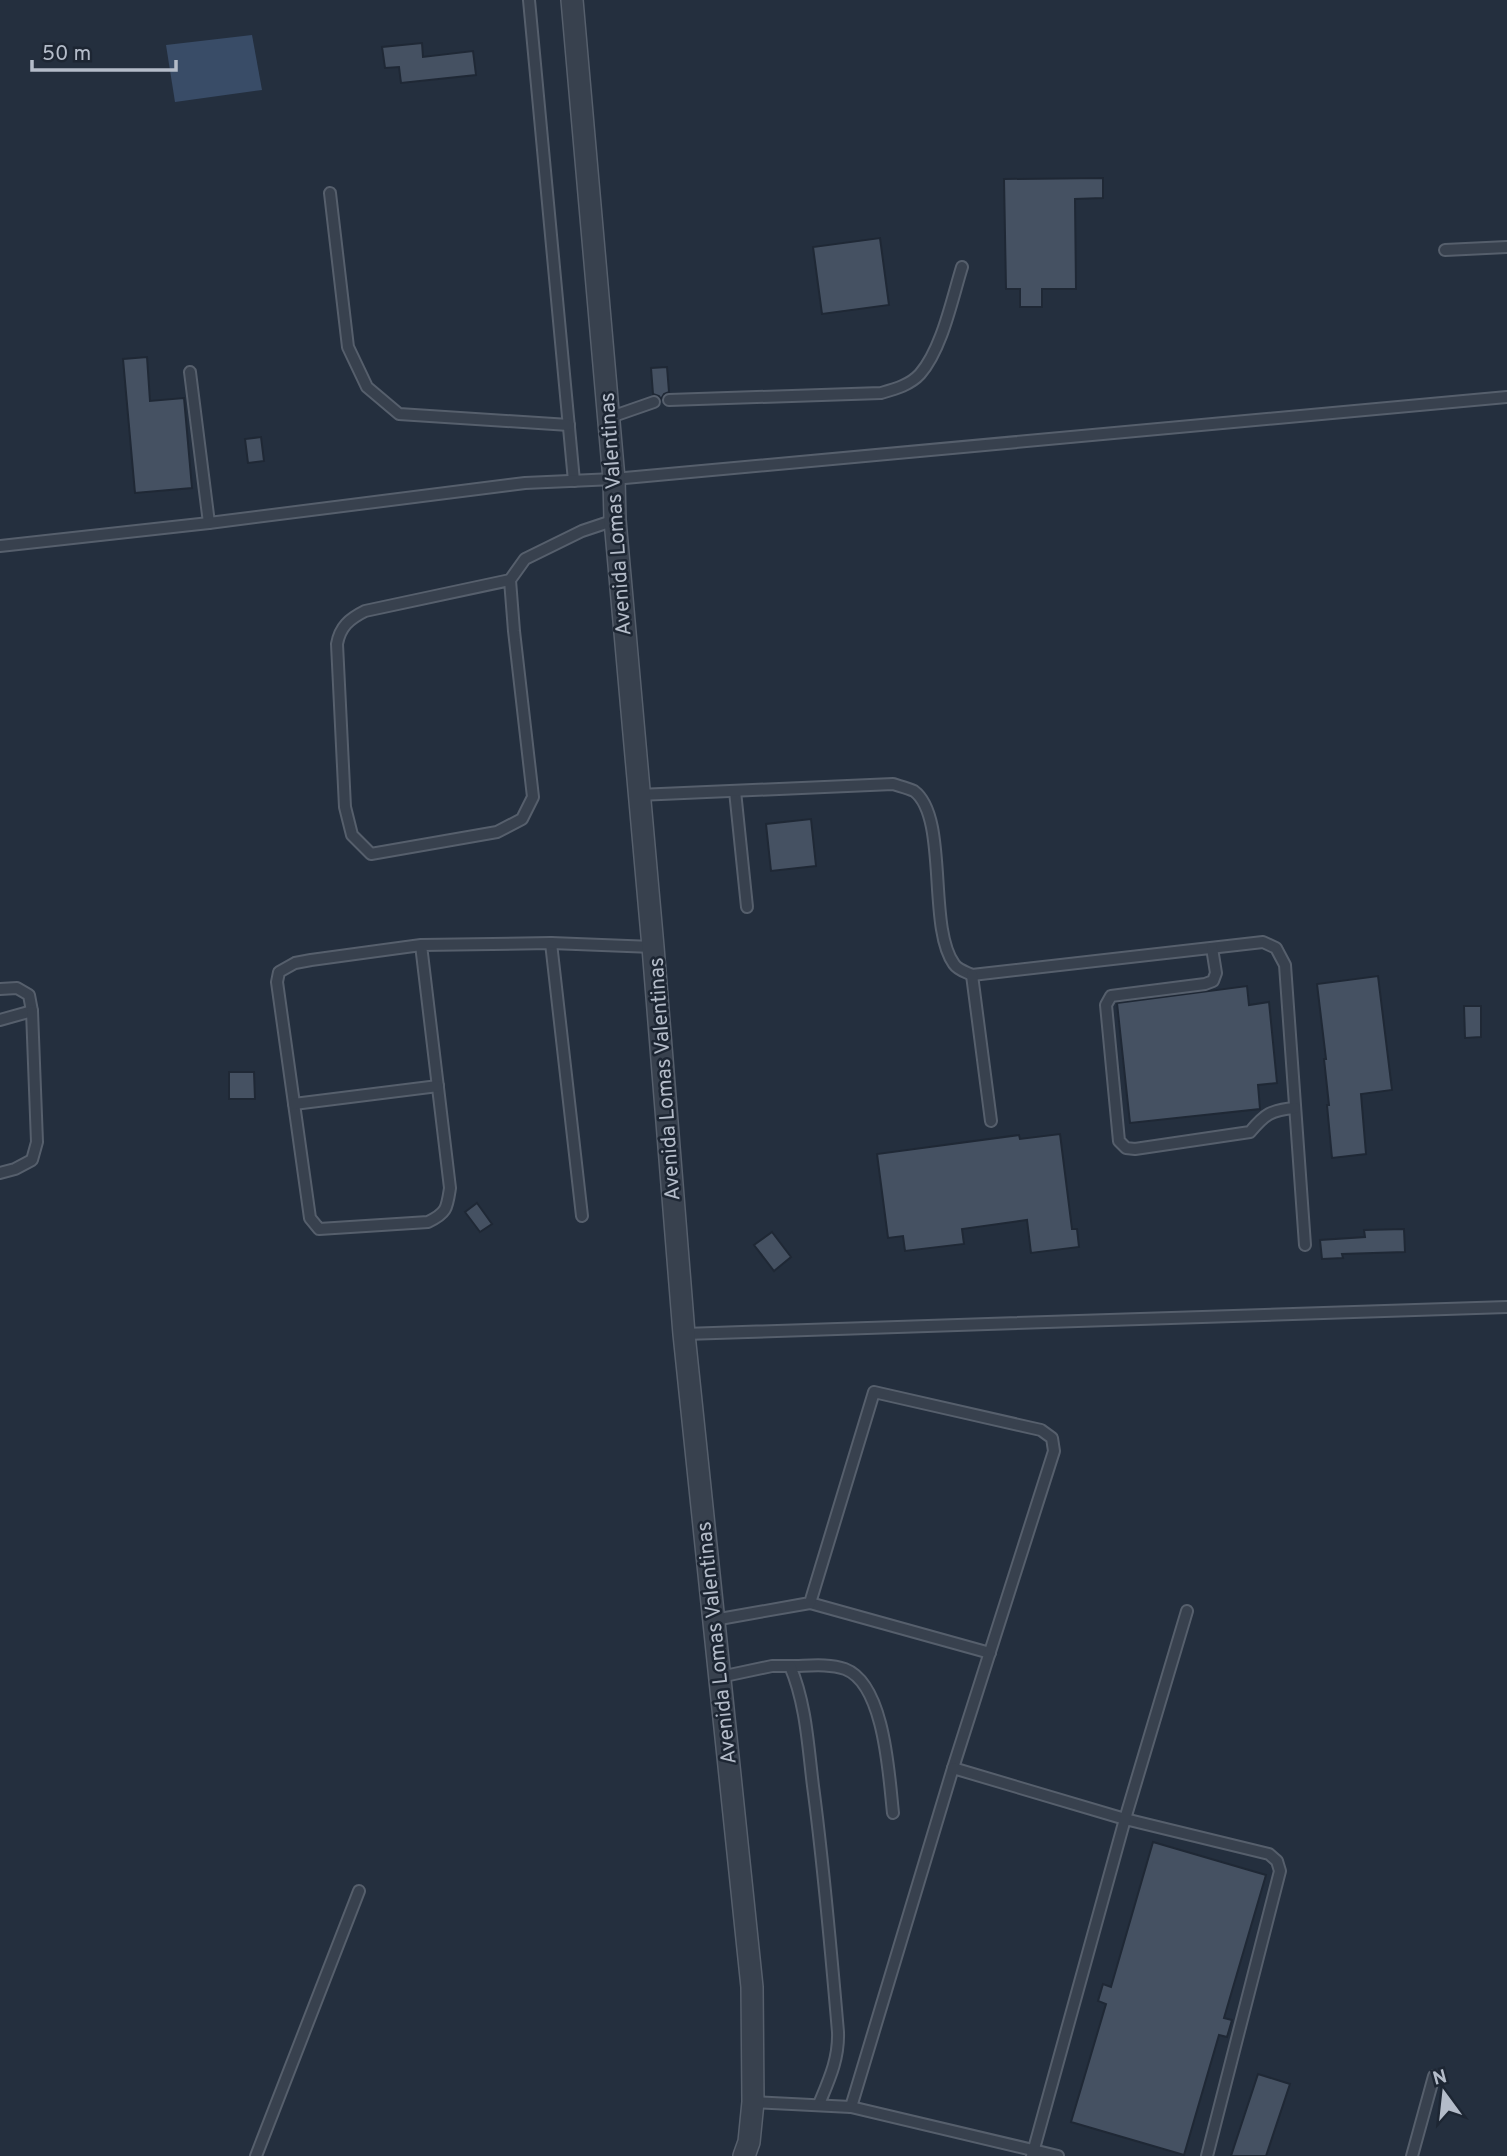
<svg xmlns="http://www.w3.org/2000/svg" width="1507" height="2156" viewBox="0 0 1507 2156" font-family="Overpass,sans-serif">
	<rect width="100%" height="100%" fill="#242f3e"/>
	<!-- water -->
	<path fill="#394c67" d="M252,35l10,55 -87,12 -9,-57z"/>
	<!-- building -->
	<g fill="#455162" stroke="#1f2835" stroke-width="2">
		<path d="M422,43l1,14 50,-6 3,24 -75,8 -2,-16 -14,1 -3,-21z"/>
		<path d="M1103,178v20l-28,1 1,90h-34v18h-22v-18h-14l-2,-110z"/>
		<path d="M880,238l9,67 -67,9 -9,-67z"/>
		<path d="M147,357l3,44 34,-3 8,90 -57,5 -12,-134z"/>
		<path d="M667,367l2,25 -5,2 -3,5 -2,-3 -6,-2 -2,-26z"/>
		<path d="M261,437l3,24 -16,2 -3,-24z"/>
		<path d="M811,819l5,47 -45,5 -5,-47z"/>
		<path d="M1378,976l14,114 -31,4 5,60 -34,4 -5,-53h2l-5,-46h2l-9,-75z"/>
		<path d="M1247,986l2,19 20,-3 8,81 -19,2 2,24 -130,14 -13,-120z"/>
		<path d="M1464,1006h17v31l-16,1z"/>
		<path d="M229,1072h25l1,27h-26z"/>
		<path d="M1060,1134l12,95h5l2,18 -48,6 -4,-33 -65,9 2,15 -59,7 -2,-15 -15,2 -11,-84 142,-19 1,4z"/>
		<path d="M477,1203l15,21 -12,8 -15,-20z"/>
		<path d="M1404,1229l1,23 -63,2 1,4 -21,1 -2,-19 45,-3 -1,-7z"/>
		<path d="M772,1232l19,25 -17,14 -20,-26z"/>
		<path d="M1153,1842l113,33 -42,143 8,2 -5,17 -8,-2 -35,120 -113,-33 35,-118 -8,-3 5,-17 8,3z"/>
		<path d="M1258,2074l32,10 -24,72h-35z"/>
	</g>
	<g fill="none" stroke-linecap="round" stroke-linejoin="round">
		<defs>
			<g id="service">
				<path d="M529,0l45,481"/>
				<path d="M330,193l18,154 19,40 32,27 170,11"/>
				<path d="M1445,250l62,-3"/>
				<path d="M190,372l19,151"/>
				<path d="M669,400l212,-7c14,-4 29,-8 39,-19 22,-25 32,-75 42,-107"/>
				<path d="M608,418l46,-16"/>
				<path d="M0,546l209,-23 316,-40 89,-4 893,-82"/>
				<path d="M510,580l-145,31c-16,8 -25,16 -28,33l8,163 7,28 19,19 126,-22 25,-13 11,-22 -19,-166 -4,-51 15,-21 57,-28 33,-11"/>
				<path d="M735,791l12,116"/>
				<path d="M638,795l255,-11c6,2 15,4 21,7 35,26 13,136 40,173 4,6 12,8 18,11l291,-33 13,6 9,17 20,280"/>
				<path d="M551,943l31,273"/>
				<path d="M421,945l29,243c-3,20 -3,25 -22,34l-109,7 -9,-11 -33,-236 2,-10 16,-9 16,-3 110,-15 130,-2 102,4"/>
				<path d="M1212,948l4,25 -3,8 -8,3 -94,12 -5,9 13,136 7,7 9,1 115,-17c15,-18 21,-22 45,-24"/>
				<path d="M972,975l19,146"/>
				<path d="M0,989l17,-1 12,7 3,16 -32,9"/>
				<path d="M294,1104l144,-18"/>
				<path d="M0,1173l15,-4 17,-9 5,-18 -5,-131"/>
				<path d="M684,1334l823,-27"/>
				<path d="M810,1603l180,50"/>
				<path d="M714,1620l96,-17 64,-211 167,38 11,8 2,13 -101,317 -102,339"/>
				<path d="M790,1666c17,0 38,-3 55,3 40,15 44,108 48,144"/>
				<path d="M720,1677l52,-11h18c16,37 18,80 23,120 11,82 18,164 25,246 1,27 -9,48 -19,72"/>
				<path d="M953,1768l172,51 144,35 8,7 3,10 -73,285"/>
				<path d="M753,2102l98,5 207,49"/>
				<path d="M256,2156l103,-265"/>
				<path d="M1032,2156l93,-337 62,-208"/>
				<path d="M1412,2156l22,-80"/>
			</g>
			<path id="minor" d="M572,0l42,479 1,41 38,427 31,387 68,653 1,115 -4,40 -5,14"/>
		</defs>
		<!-- service casing -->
		<use href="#service" stroke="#565f6c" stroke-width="14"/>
		<!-- minor casing -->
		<use href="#minor" stroke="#565f6c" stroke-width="24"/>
		<!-- service -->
		<use href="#service" stroke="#38414e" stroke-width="10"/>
		<!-- minor -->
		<use href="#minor" stroke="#38414e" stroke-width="21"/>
	</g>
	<g text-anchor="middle" stroke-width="5" stroke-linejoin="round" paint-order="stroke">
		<!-- street labels -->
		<g font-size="21" fill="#b4bcc9" stroke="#1d2633">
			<text transform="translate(615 514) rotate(-94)" y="7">Avenida Lomas Valentinas</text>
			<text transform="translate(664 1079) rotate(-94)" y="7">Avenida Lomas Valentinas</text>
			<text transform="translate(716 1643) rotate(-96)" y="7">Avenida Lomas Valentinas</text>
		</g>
	</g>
	<!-- north arrow -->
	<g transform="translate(1444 2093) rotate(345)" stroke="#1d2633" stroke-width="5" paint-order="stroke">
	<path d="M0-5L12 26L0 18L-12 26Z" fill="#b4bcc9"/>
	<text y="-10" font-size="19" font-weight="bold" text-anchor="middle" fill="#b4bcc9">N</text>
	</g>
	<!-- scale -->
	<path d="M32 60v10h144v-10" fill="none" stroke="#b4bcc9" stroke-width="3.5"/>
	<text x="42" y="60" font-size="21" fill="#b4bcc9" stroke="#1d2633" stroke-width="5" paint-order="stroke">50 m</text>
</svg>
